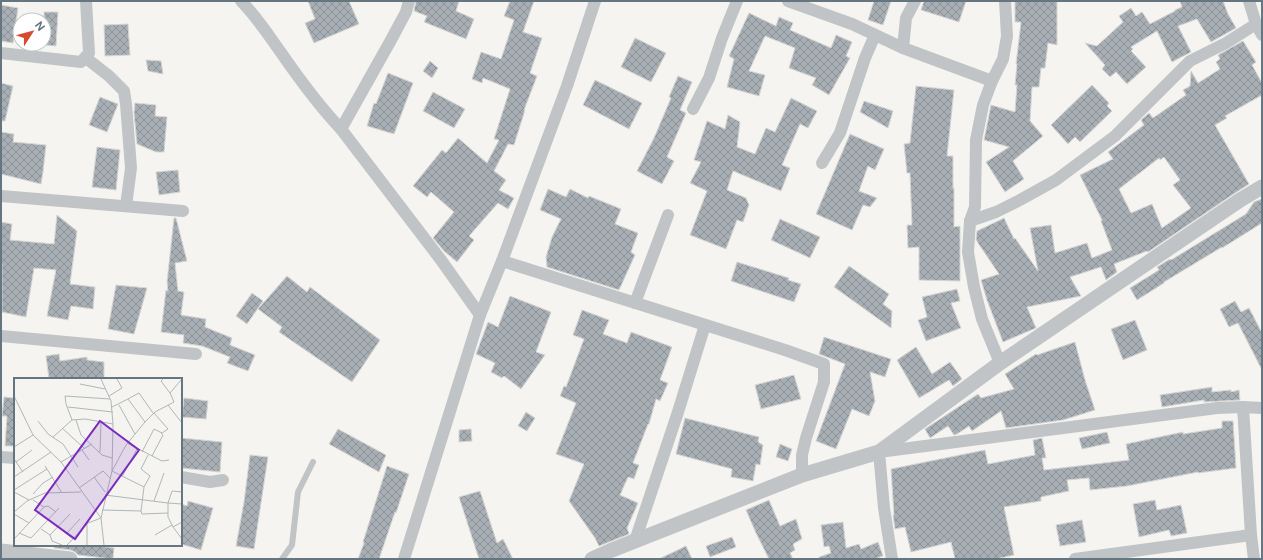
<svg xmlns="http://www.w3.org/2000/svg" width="1263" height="560" viewBox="0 0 1263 560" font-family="'Public Sans',sans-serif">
	<defs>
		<pattern id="building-cross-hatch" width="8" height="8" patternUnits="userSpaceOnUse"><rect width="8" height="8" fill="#a8afb4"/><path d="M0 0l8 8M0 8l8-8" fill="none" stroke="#8d9398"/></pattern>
	</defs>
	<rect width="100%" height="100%" fill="#f5f4f1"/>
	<!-- building -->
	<g fill="url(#building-cross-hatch)" stroke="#d6d6d4" fill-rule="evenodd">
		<path d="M308,1h41l10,23 -45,19 -9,-20 10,-4z"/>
		<path d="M416,1h43l-3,10 18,8 -8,20 -42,-17 3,-6 -13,-5z"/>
		<path d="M510,1h24l-11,31 19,6 -12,35 7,3 -13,34h1l-11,35 -6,-1 -14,27 12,9 -7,10 15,8 -6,11 -10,-6 -29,33 5,4 -17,22 -13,-11 -11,-13 21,-26 -23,-20 -4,5 -14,-11 29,-36 4,3 12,-15 29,25 12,-23 -5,-1 16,-50 -27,-11 -1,5 -10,-4 9,-27 20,7 13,-39 -10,-4z"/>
		<path d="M874,1h17l-8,24 -15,-5z"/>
		<path d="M924,1h42l-7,21 -38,-12z"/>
		<path d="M1015,1h42v44l-9,-2 -3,25h-4l-2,19h-7l-2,34 13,15 -30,25 11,18 -19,13 -19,-30 23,-15 -25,-7 7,-35 24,7 2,-27h-2l2,-21h-1l5,-42h-6z"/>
		<path d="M1180,1h43l5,13 8,14 -25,14 -14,-23 -19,7 13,26 -19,10 -15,-31 -26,16 2,2 -2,2 15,16 -19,17 -11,-12 -6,5 -8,-8 3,-4 -20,-22 12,3 26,-24 -4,-6 12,-8 5,8 6,-4 8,12 25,-13v-1l7,-3z"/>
		<path d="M1,5l17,3 -5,35 -12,-2z"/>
		<path d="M44,12h14l-2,34 -12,-1z"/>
		<path d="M749,13l27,13 3,-9 14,6 -3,7 41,18 5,-13 16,7 -6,14 4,2 -21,37 -17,-10 4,-7 -27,-10 6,-20 -30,-12 -16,35 16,4 -6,21 -32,-9 7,-28 -5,-3z"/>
		<path d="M128,24l2,31 -25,1 -1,-31z"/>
		<path d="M635,38l31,15 -15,29 -30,-15z"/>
		<path d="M1243,41l13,21 -4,3 10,18v12l-37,21 2,2 -12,7 34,59 -14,9 -87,59 -1,-1 -33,13 3,8 -11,8 -5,-13 -31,10 11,19 -54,11 9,21 -33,14 -16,-42 -6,-20 18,-6 -21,-31 -2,-4 1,-8 27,-13 10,21 1,-1 23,33 -8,-43 21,-3 4,28 32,-10 5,15 20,-8 -11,-29 1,-1 -22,-45 33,-16 -5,-7 36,-27 -3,-5 8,-7 4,5 33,-23 -3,-5 7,-4 1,-15 7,12 22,-14 -4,-7 4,-3 -2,-4zM1164,157l16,23 -7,5 18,23 -29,20 -10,-24 -21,9 -12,-24 40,-31 1,2z"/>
		<path d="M146,60l15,1 2,13 -15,-3z"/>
		<path d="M430,61l8,7 -6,10 -9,-7z"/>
		<path d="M388,73l25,10 -19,51 -27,-8 7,-23 2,1z"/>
		<path d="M678,76l14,6 -12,28 6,3 -19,44 7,4 -12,23 -25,-13 17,-33 17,-40 -2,-1z"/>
		<path d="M595,80l47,23 -13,26 -46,-24z"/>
		<path d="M1,83l12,3 -8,35h-4z"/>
		<path d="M1092,85l17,18 -2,3 5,5 -32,31 -5,-5 -7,7 -17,-19z"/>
		<path d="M916,86l38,4 -7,66h6v32h1v39l6,-1v55l-41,-1v-33l-11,1 -1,-23h5l-2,-52h-3l-3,-29 6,-1z"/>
		<path d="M433,92l32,17 -11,19 -31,-17z"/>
		<path d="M100,97l18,7 -11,28 -18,-7z"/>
		<path d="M791,98l26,13 -9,17 -8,-4 -18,41 8,3 -9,23 -48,-20 -6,19 19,8 3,7 -6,17 -6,-2 -11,29 -36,-14 17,-44 -17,-8 11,-21 -7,-2 13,-39 18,8 3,-14 12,7 -3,25 18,7 11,-26 9,4z"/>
		<path d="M864,101l29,10 -5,17 -28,-16z"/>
		<path d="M135,103l21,2 -1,11 12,1 -3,35h-8l-19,-8 -3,-31z"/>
		<path d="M1,132l13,2 -1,8 33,3 -3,27 -2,12 -40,-10z"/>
		<path d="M850,134l34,15 -9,21 -7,-4 -9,25 18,7 -7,9 -7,-2 -11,25 -36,-16z"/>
		<path d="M97,147l23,3 -4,40 -24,-3z"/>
		<path d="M178,170l2,22 -21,3 -3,-23z"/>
		<path d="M548,189l18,8 4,-8 18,9 1,-2 32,13 -6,15 23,9 -7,19 4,3 -16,35 -72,-23 -1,-10 6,-20 9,-18 -21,-9z"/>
		<path d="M1262,199v24l-40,25v-1l-58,35v1l-27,17 -7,-12 29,-18 -2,-3 13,-8 1,1 75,-46 8,-12z"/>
		<path d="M57,215l20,16 -7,53 25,3 -2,22 -22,-3 -3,14 -21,-4 9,-46 -22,-2 -8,49 -24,-5v-48h-1v-42l11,2 -2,16 44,4z"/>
		<path d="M174,218h2l11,43 -12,2 3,28 6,1 -3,23 25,4 -1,8 27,11 -2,7 25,10 -7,16 -21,-8 3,-6 -28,-11 -19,-3 1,-8 -23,-3 5,-42 2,1 -1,-9z"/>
		<path d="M780,219l40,18 -10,21 -39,-18z"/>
		<path d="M737,262l52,16 -1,2 13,4 -7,18 -63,-21z"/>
		<path d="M849,266l40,28 -6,10 9,7 -1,17 -57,-41z"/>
		<path d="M287,276l20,16 3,-5 70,53 -28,42 -73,-50 3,-5 -24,-18z"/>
		<path d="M116,285l31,3 -13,46 -26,-5z"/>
		<path d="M957,289l3,12 -9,2 10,25 -35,13 -8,-21 9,-3 -5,-20z"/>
		<path d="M252,293l11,8 -16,23 -11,-8z"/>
		<path d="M510,296l41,16 -15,40 9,3 -24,34 -17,-13 -2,2 -11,-6 4,-9 -19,-9 12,-32 10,5z"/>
		<path d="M1235,301l6,11 8,-4 13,25v37l-24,-47 -9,4 -9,-18z"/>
		<path d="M582,310l27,10 -6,14 24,9 4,-11 41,15 -12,33 8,3 -8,18 -4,-2 -7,25h-1l-15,39 6,2 -5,14 -6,-2 -8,18 18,8 -11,25 2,6 -30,12 -4,-8 -26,-37 15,-37 -28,-10 20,-51 -16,-7 4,-10 2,1 18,-48 -11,-4z"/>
		<path d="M1135,320l12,30 -24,10 -12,-31z"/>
		<path d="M824,337l67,22 -6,18 -15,-5 5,29 -6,15 -17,-7 -16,40 -20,-8 29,-77 -26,-10z"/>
		<path d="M1075,342l10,38 10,30 -32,10 -57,8 -5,-17 -29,20 -3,-5 -12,8 -3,1 -6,-9 -18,12 -5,-9 53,-35 3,4 33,-9 -9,-15 31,-20 1,1z"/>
		<path d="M916,347l16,27 18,-12 12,17 -9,7 -4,-6 -30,18 -22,-38z"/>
		<path d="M59,354l1,7 27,-4v3l17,2v17h-55l-3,-23z"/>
		<path d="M794,375l7,24 -40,10 -6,-24z"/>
		<path d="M1212,387v5l19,-2v2l8,-2 1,10 -36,2v-2l-42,7 -2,-12z"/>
		<path d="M4,397l11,1v48h-10l2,-30h-5z"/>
		<path d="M184,398l24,3 -2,18 -24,-2z"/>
		<path d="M526,412l9,6 -8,13 -9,-5z"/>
		<path d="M685,418l74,19 -1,5 5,3 -3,20 -4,-1 -3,17 -22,-4 1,-8 -56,-15z"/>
		<path d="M1222,421h11l3,47 -38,5v-1l-71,14 -37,4 -1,-12 -22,2 2,11 -28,6v4l-37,6 10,48 -18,4h-41l-4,-17 -40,10 -6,-25 -10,2 -2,-14h1l-3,-46 94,-19 3,14 47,-9 -2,-15 9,-2 4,20h-4l2,12 85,-10 -3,-16 57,-12v2l39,-6z"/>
		<path d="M338,429l48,26 -7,17 -50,-28z"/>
		<path d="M471,429l1,12 -13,1v-12z"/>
		<path d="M1107,432l3,11 -28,6 -3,-11z"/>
		<path d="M181,438l41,4 -2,30 -39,-4z"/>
		<path d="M780,444l12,5 -4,12 -12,-4z"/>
		<path d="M250,455l18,2 -14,92 -18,-3 8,-44z"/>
		<path d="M387,466l22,8 -13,39 -1,-1 -16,47h-21l6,-16 -1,-1z"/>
		<path d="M480,491l17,52 6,-4 10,20h-34l-20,-62z"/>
		<path d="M769,500l11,26 16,-7 6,20 -9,5 2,6 -5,3 3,6h-24l-13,-26 -10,-23z"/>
		<path d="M1155,500l2,10 24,-5 6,28 -16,3 -2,-6 -30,7 -6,-33z"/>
		<path d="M188,501l25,7 -12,42 -20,-6v-40l6,2z"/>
		<path d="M1082,520l4,22 -26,4 -4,-21z"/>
		<path d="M843,522l3,26 13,-4 2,5 17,-7 5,14 -9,3h-55v-2l12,-4 -2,-7 -5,1 -3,-22z"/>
		<path d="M732,537l4,10 -26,10 -4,-11z"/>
		<path d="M54,545h38l22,3 -1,11 -35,-4 -3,-3 -4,-2 -17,-2z"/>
		<path d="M686,546l6,13h-33z"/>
	</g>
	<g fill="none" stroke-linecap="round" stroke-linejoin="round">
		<!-- service -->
		<path stroke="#c0c4c7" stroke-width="6" d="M282,559l10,-14 6,-53 15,-30"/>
		<!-- minor -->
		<g stroke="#c0c4c7" stroke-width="12">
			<path d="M241,1c16,16 28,35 41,53 18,26 37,52 59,75l100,131 39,55"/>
			<path d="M788,1l64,23 51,24 89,33"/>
			<path d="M1249,1l7,23 6,11"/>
			<path d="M903,48l3,-30 9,-17"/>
			<path d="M1,53l80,9 8,-9 -3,-52"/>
			<path d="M86,58l23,18 15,15 2,13 5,64 -5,38"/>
			<path d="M693,109l16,-31 13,-40 15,-37"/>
			<path d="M341,129l50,-89 15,-28 3,-11"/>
			<path d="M822,163l18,-30 25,-75 10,-23"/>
			<path d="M1,196l182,15"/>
			<path d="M970,221l26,-9 24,-12 36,-20 59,-44 75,-75 36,-18 30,-19"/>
			<path d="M502,261l283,89 39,14v18l-18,56 -4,17v20"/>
			<path d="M635,303l33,-88"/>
			<path d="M1,336l195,18"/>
			<path d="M1000,363l-18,-44 -8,-32 -6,-35 2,-31 5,-14 1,-67 7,-35 9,-24 11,-22 4,-23 -2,-35"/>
			<path d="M1243,407l8,128 3,24"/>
			<path d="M1,457l14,1"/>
			<path d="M181,477l29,5 13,-2"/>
			<path d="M635,541l43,-129 27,-87"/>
			<path d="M404,559l76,-244 22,-54 65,-175 28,-85"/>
			<path d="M892,559l-8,-51 -5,-56 338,-44 26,-1 19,1"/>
			<path d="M1075,559l176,-24"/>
		</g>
		<!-- tertiary -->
		<g stroke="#c0c4c7" stroke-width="15">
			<path d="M1,551l69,8"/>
			<path d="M592,559l20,-9 190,-75 77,-23 121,-89 240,-163 22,-13"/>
		</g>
	</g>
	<!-- overview -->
	<g transform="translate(14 378)">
		<rect width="168" height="168" fill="#f5f4f1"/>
		<path fill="none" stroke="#afb7ba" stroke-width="1" d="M87,1l10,22 2,23 -1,47 -11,47 3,27M149,1l-2,2 9,12M66,6l25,5M0,18l19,39 28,27 40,56M95,18l13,-8 -5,-9M114,21l11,-6 14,20M105,27l16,29M154,27l14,18M54,29l45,5M98,29l16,-8 17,23M58,42l-6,-16 -1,-8 45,3M62,42l5,15 21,20 10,3M24,43l10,13 15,10 15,23M48,50l23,21M39,59l19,-17 13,-1 28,5M113,65l35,18 7,-1M0,69l19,-12M68,72l7,10M86,74l1,-29M128,74l12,-23 8,4 6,-4 -14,-16M138,78l11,-21 -2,-2M0,81l9,13M2,84l16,-12M47,84l31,-18M31,88l17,27M0,99l37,-25M80,99l11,15M108,99l15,-28M130,109l6,-11 -9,-7 7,-14M65,110l24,-17 7,7M0,112l33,-21M0,114l15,8M19,116l10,-11 10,-6M91,117l63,8 4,-12 10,1M140,123l10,-28M168,126l-14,-1v14l5,10 9,-5M30,129l4,-1 8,6M88,132l39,1 3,-24 -32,-16 14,-26 19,-23 10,-10 19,-10 -4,-9 12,-14M127,133l1,3 26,-1M0,134l13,-11 18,-8 36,-1M0,136l15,9M73,146v21M44,149l15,12M159,149l9,12M27,151l9,6 2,6 10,4M5,155l12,5 28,-30M53,155l13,-14M36,157l20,-21M141,157l17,-10M0,161l30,-32 -11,-7M53,167l21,-22 13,-5"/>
		<path fill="#7b2cbf" fill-opacity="0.15" stroke="#7b2cbf" stroke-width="2" d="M86,43l39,29 -64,89 -40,-29z"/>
		<rect width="168" height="168" fill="none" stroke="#667680" stroke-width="2"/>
	</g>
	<!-- border -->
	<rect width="1263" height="560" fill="none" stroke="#667680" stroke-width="4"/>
	<!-- north arrow -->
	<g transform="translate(32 32) rotate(54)"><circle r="19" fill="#ffffff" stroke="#c2c8cc"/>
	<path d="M0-3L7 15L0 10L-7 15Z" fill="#d64a30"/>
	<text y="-6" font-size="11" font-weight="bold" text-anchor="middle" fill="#667680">N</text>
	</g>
</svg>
